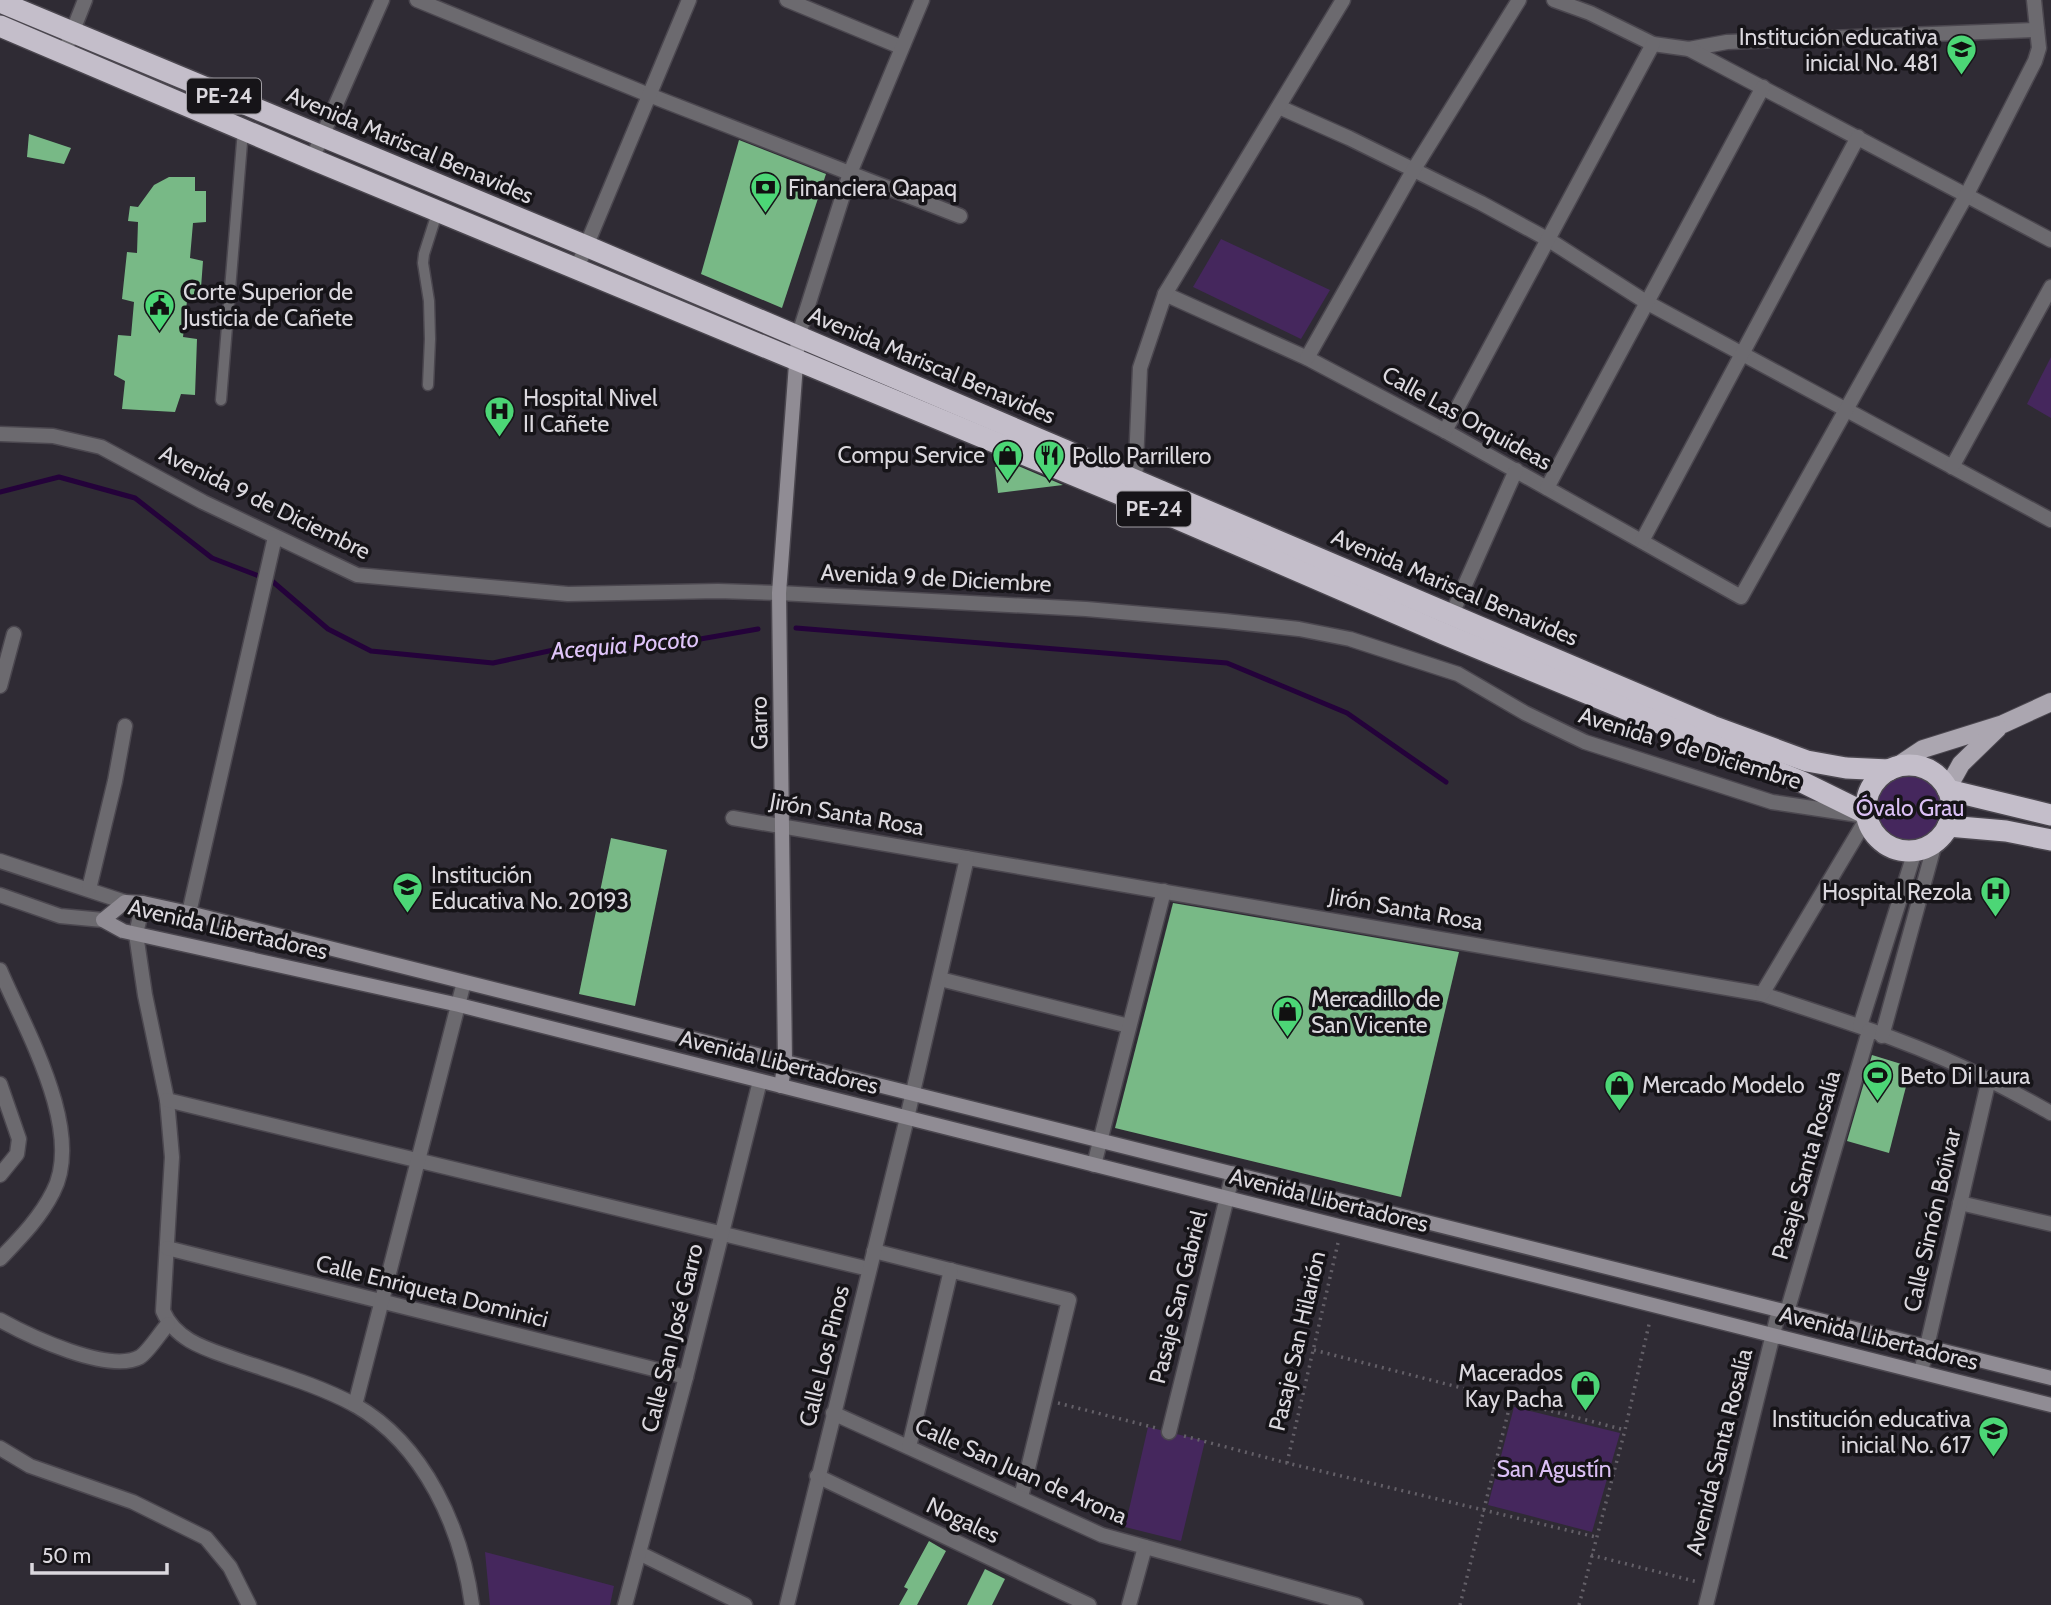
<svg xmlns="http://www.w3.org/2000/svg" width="2051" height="1605" viewBox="0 0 2051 1605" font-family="Cabin,sans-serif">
	<rect width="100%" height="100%" fill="#2f2b34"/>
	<!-- green -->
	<g fill="#45275d">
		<path d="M1221,239l109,51 -29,49 -108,-52z"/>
		<path d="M2051,357v61l-24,-14z"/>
		<circle cx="1910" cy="808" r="37"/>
		<path d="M1514,1407l106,26 -28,99 -104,-27z"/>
		<path d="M1148,1427l57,14 -24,100 -56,-14z"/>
		<path d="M485,1552l129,34 -4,19h-120z"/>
	</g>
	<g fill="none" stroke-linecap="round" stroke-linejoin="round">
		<!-- stream -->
		<g stroke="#24023a" stroke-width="5">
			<path d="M0,492l59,-15 76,21 77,60 60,23 56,48 43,22 122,12 84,-18 106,-3 75,-13"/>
			<path d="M796,628l431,35 120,50 99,69"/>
		</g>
	</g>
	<!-- building -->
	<g fill="#78b986">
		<path d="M29,134l42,14 -7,16 -37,-7z"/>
		<path d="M739,140l87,34 -44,134 -81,-34z"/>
		<path d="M169,177h26v14h11v31l-13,1 -3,35 13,3 -3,40h-13l-4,36 14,2 -2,56 -14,-1 -6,18 -53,-3 3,-28 -11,-6 4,-40 13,1 3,-34 -12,-3 5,-47 10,1 1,-31 -10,-1 2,-15 8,1 16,-22z"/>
		<path d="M1009,462l54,23 -65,8 -3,-26 11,-1z"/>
		<path d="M611,838l56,12 -32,156 -56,-12z"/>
		<path d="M1173,903l286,49 -58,245 -286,-69z"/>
		<path d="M1872,1055l39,12 -22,86 -42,-12z"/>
		<path d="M929,1541l17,10 -29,54h-18l9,-16 -4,-2z"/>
		<path d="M985,1569l20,10 -13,26h-25z"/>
	</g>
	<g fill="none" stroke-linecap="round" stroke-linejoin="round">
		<defs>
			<g id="lane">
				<path d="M428,385l2,-46 -1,-38 -6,-38 1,-9 14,-44"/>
				<path d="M221,400l22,-270"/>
			</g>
			<g id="street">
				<path d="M417,0l232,95 311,121"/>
				<path d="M787,0l114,47"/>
				<path d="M1554,0l36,13 63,31 36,5 38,-7 310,-12"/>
				<path d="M1689,49l362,191"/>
				<path d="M64,53l21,-53"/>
				<path d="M1279,107l70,31 132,65 68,37 97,62 405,218"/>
				<path d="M312,159l70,-159"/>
				<path d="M577,268l112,-268"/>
				<path d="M1165,294l142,64 138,73 296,166 226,-403 68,-133 4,-13 -5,-48"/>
				<path d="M798,337l52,-164 72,-173"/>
				<path d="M1307,358l107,-189 105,-169"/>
				<path d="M1445,431l208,-387"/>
				<path d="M0,434l53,2 48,11 102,55 154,73 211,19 150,-3 61,2 307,16 139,12 74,8 51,10 108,35 67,39 60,29 187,60 87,13"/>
				<path d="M1952,467l99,-180"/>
				<path d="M1135,487l5,-119 25,-74 178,-294"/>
				<path d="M1547,488l216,-401"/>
				<path d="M1642,541l216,-404"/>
				<path d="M1448,623l68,-153"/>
				<path d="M0,686l14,-52"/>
				<path d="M733,818l1029,176c76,25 155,49 227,86 21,10 42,22 62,33"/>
				<path d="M0,861l125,41"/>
				<path d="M89,889l26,-108 10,-55"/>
				<path d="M0,895l60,21 43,4"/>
				<path d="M143,903l-7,31 9,61 22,105 5,57 -9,154c13,30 44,38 72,48 40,14 83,26 120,46 70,40 107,124 117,200"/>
				<path d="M189,913l86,-376"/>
				<path d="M0,970c25,59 85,161 53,222 -13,26 -33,46 -53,67"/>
				<path d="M940,979l189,47"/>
				<path d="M1762,994l105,-176"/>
				<path d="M1860,1026l55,-175"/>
				<path d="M1882,1036l53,-193"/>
				<path d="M0,1084l19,55 -2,15 -17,21"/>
				<path d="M167,1100l702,169"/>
				<path d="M1094,1165l70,-274"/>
				<path d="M1960,1203l91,21"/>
				<path d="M167,1248l519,129"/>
				<path d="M874,1251l195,49 -48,197"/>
				<path d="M1787,1312l82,-281"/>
				<path d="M0,1320c29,16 109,54 140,37 9,-6 20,-24 28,-33"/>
				<path d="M1921,1372l68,-293"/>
				<path d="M355,1405l109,-423"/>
				<path d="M833,1413l269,122 254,70"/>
				<path d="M1169,1432l64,-259"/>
				<path d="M909,1447l42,-177"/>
				<path d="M0,1448l30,18 103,36 73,36 24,29 19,38"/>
				<path d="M817,1476l272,129"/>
				<path d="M639,1553l106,52"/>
				<path d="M625,1605l61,-228 74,-296"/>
				<path d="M787,1605l120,-487 60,-260"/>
				<path d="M1129,1605l16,-58"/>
				<path d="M1706,1605l73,-295"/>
			</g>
			<g id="secondary">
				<path d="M781,1086l4,-24 -6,-469 19,-256"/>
				<path d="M2051,1378l-1862,-465 -46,-10 -18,-1 -22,18 20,11 336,74 1592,400"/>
			</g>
			<g id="primary">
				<path d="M1893,769l30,-20 80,-25 48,-22"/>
				<path d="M1947,789l14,-25 37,-36"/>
			</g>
			<g id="highway">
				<path d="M0,2l586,244 1126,480 95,35 39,7 43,2"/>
				<path d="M0,26l312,133 822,341 310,134 358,148 65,32"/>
				<circle cx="1909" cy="808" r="43"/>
				<path d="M1948,790l103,25"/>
				<path d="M1948,826l58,5 45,9"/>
			</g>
		</defs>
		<!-- lane casing -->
		<use href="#lane" stroke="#4b474f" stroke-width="13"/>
		<!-- street casing -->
		<use href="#street" stroke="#4b474f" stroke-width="17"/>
		<!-- secondary casing -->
		<use href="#secondary" stroke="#4b474f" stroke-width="17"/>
		<!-- primary casing -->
		<use href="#primary" stroke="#4b474f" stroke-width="20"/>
		<!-- highway casing -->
		<use href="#highway" stroke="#4b474f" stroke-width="24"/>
		<!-- path -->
		<g stroke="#646068" stroke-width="3.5" stroke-dasharray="2 5" stroke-linecap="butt">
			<path d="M1314,1350l311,80"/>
			<path d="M1058,1403l98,25"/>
			<path d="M1184,1436l103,27 309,74"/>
			<path d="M1287,1463l51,-220"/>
			<path d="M1591,1555l107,27"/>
			<path d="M1460,1605l51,-204"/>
			<path d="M1579,1605l46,-175 25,-110"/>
		</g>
		<!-- lane -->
		<use href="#lane" stroke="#6c6a6f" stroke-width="10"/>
		<!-- street -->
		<use href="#street" stroke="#6c6a6f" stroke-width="14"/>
		<!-- secondary -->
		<use href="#secondary" stroke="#908c94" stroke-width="14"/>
		<!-- primary -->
		<use href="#primary" stroke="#aba6b0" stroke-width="18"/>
		<!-- highway -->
		<use href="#highway" stroke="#c4beca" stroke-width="21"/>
	</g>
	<!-- icons -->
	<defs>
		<symbol id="school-pin" viewBox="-11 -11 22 30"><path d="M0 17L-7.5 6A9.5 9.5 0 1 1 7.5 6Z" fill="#4cd676" stroke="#161418"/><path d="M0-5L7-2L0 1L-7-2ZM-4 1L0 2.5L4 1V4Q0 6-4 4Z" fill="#111"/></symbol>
		<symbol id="bank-pin" viewBox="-11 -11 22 30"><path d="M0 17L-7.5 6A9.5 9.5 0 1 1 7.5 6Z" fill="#4cd676" stroke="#161418"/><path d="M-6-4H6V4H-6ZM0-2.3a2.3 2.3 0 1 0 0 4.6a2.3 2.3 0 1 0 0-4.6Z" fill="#111"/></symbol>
		<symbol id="civic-pin" viewBox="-11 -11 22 30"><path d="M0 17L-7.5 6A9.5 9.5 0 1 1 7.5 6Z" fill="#4cd676" stroke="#161418"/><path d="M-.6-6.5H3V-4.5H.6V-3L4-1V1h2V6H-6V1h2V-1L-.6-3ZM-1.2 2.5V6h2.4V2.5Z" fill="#111"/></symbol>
		<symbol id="hospital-pin" viewBox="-11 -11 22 30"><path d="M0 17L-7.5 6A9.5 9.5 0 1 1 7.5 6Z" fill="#4cd676" stroke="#161418"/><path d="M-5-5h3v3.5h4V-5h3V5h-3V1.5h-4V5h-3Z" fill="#111"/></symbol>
		<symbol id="shop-pin" viewBox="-11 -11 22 30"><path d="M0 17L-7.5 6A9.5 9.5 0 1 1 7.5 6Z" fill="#4cd676" stroke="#161418"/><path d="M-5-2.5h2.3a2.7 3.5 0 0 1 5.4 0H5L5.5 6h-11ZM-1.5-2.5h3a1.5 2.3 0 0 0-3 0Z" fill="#111"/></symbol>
		<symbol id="restaurant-pin" viewBox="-11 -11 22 30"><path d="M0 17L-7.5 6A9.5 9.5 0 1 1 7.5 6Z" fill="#4cd676" stroke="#161418"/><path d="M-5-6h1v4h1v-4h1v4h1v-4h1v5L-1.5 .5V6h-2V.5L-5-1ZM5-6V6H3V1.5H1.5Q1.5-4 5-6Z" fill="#111"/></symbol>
		<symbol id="stadium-pin" viewBox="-11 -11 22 30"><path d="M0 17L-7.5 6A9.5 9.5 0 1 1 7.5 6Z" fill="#4cd676" stroke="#161418"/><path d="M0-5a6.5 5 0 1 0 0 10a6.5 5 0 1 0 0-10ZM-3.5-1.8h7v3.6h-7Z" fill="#111"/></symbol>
	</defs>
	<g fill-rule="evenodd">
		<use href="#school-pin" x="1944" y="32" width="35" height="47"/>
		<use href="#bank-pin" x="748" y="170" width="35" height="47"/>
		<use href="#civic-pin" x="142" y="288" width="35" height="47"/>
		<use href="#hospital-pin" x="482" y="394" width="35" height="47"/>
		<use href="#shop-pin" x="990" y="438" width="35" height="47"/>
		<use href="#restaurant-pin" x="1032" y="438" width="35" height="47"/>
		<use href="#school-pin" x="390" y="870" width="35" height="47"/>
		<use href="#hospital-pin" x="1978" y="874" width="35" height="47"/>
		<use href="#shop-pin" x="1270" y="994" width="35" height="47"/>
		<use href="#stadium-pin" x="1860" y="1058" width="35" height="47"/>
		<use href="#shop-pin" x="1602" y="1068" width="35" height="47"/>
		<use href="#shop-pin" x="1568" y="1368" width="35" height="47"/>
		<use href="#school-pin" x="1976" y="1414" width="35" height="47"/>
	</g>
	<g text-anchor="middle" stroke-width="7" stroke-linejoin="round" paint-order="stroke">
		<!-- shield labels -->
		<g fill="#161418" stroke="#a09da3" stroke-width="2">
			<rect x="187" y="78.5" width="74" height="35" rx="5"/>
			<rect x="1117" y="491.5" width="74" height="35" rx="5"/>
		</g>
		<g font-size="21" font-weight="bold" fill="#dbd8de">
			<text x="224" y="103">PE-24</text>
			<text x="1154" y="516">PE-24</text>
		</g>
		<!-- poi labels -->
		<g font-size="23" fill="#dbd8de" stroke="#161418" text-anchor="start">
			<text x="1938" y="45" text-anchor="end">Institución educativa<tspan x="1938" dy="26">inicial No. 481</tspan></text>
			<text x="788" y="196">Financiera Qapaq</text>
			<text x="183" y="300">Corte Superior de<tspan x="183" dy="26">Justicia de Cañete</tspan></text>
			<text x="523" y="406">Hospital Nivel<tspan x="523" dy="26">II Cañete</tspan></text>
			<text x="985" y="463" text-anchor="end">Compu Service</text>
			<text x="1072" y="464">Pollo Parrillero</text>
			<text x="431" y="883">Institución<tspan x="431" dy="26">Educativa No. 20193</tspan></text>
			<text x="1972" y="900" text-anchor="end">Hospital Rezola</text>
			<text x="1311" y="1007">Mercadillo de<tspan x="1311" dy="26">San Vicente</tspan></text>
			<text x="1900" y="1084">Beto Di Laura</text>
			<text x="1642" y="1093">Mercado Modelo</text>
			<text x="1563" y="1381" text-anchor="end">Macerados<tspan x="1563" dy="26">Kay Pacha</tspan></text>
			<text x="1971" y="1427" text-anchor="end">Institución educativa<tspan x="1971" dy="26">inicial No. 617</tspan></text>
		</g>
		<!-- street labels -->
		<g font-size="23" fill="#dbd8de" stroke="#161418">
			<text transform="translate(410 145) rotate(23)" y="8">Avenida Mariscal Benavides</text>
			<text transform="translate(932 365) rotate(23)" y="8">Avenida Mariscal Benavides</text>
			<text transform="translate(1467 418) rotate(29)" y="8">Calle Las Orquideas</text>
			<text transform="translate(265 502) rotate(26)" y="8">Avenida 9 de Diciembre</text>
			<text transform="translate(936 578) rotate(3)" y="8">Avenida 9 de Diciembre</text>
			<text transform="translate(1455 587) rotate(23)" y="8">Avenida Mariscal Benavides</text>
			<text transform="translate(759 723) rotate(-91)" y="8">Garro</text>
			<text transform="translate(1690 748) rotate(17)" y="8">Avenida 9 de Diciembre</text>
			<text transform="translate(847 814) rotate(10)" y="8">Jirón Santa Rosa</text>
			<text transform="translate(1406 909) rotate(10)" y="8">Jirón Santa Rosa</text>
			<text transform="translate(228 929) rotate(13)" y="8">Avenida Libertadores</text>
			<text transform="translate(779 1062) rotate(14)" y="8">Avenida Libertadores</text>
			<text transform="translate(1806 1165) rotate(-74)" y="8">Pasaje Santa Rosalía</text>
			<text transform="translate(1329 1200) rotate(14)" y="8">Avenida Libertadores</text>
			<text transform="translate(1932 1220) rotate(-77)" y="8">Calle Simón Boíivar</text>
			<text transform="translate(432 1291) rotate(14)" y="8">Calle Enriqueta Dominici</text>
			<text transform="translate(1178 1297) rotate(-76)" y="8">Pasaje San Gabriel</text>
			<text transform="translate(672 1338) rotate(-76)" y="8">Calle San José Garro</text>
			<text transform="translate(1879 1338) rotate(14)" y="8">Avenida Libertadores</text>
			<text transform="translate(1297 1341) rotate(-77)" y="8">Pasaje San Hilarión</text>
			<text transform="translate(824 1356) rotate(-76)" y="8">Calle Los Pinos</text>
			<text transform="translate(1719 1452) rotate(-76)" y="8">Avenida Santa Rosalía</text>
			<text transform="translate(1021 1471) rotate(24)" y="8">Calle San Juan de Arona</text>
			<text transform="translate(963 1520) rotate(25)" y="8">Nogales</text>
		</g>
		<!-- park labels -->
		<g font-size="23" fill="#dbc0f5" stroke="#161418">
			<text x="1910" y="816">Óvalo Grau</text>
			<text x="1554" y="1477">San Agustín</text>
		</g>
		<!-- water labels -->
		<g font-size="24" font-style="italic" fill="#dfc4f9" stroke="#161418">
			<text transform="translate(625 645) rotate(-5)" y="8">Acequia Pocoto</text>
		</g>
	</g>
	<!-- scale -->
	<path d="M32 1563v10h135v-10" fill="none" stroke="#dbd8de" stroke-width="3.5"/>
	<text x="42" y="1563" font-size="21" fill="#dbd8de" stroke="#161418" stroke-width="5" paint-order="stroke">50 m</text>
</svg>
